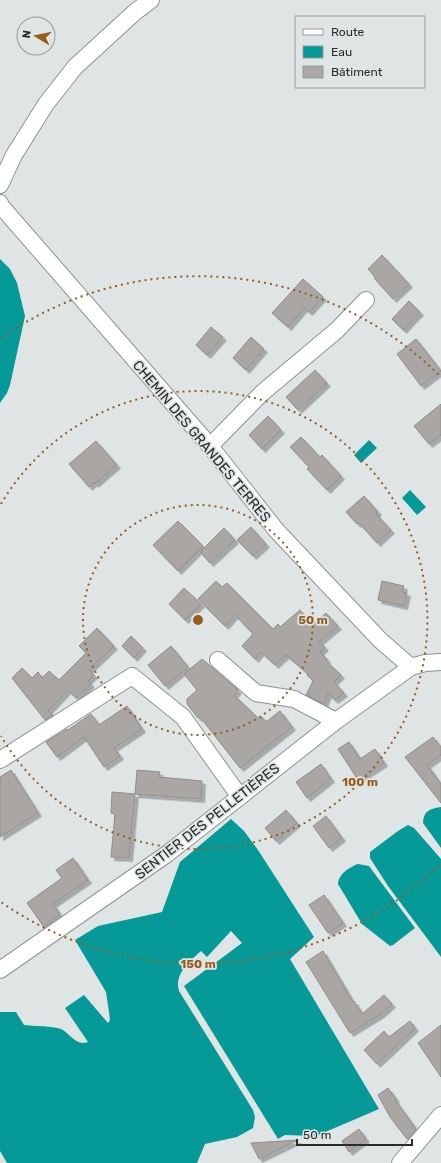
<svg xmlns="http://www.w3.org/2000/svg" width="441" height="1163" viewBox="0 0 441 1163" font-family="Rubik,sans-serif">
	<defs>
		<filter id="shadow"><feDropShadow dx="3.5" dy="3.5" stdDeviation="0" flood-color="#0004"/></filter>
	</defs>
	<rect width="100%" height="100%" fill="#dfe5e5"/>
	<!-- water -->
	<g fill="#059997">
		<path d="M0,259l10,10 7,14 8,33 -15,69 -3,8 -7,10z"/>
		<path d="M369,440l8,8 -16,15 -7,-8z"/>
		<path d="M410,490l16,17 -9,8 -15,-17z"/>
		<path d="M441,807v41l-18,-25c1,-13 7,-14 18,-16z"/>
		<path d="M231,819l13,12 14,19 56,87 -24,22 89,150 -63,27 -31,-1 -7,4 -94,-153 58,-43 -11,-12 -24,26 -6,-6c-12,11 -27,23 -22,40l74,119 2,7 -2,11 -16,9 -32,7 -8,19h-190l-7,-12v-139h16l8,13c9,1 29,1 37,4 9,4 15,18 27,13l-23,-34 19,-13 24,28 2,-3 -1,-8 -3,-20 -31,-52 23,-14 64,-14 18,-50z"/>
		<path d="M408,825l6,3 27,31v98l-53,-71 -18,-28v-6l28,-21z"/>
		<path d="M358,864l11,2 46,62 -22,17 -3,1 -28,-22 -24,-40c0,-9 11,-17 20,-20z"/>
	</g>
	<!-- building -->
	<g fill="#a9a6a3" stroke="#918d8a" filter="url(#shadow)">
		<path d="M382,255l27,29 -16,15 -19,-21 1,-1 -7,-8z"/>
		<path d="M303,279l20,18 -14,15 -5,-4 -16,19 -16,-14z"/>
		<path d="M409,301l11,11 -17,18 -11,-11z"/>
		<path d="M211,327l12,10 -16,18 -11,-10z"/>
		<path d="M251,337l13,12 -18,21 -13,-12z"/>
		<path d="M416,339l25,32 -20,15 -24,-32z"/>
		<path d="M315,370l12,13 -29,27 -12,-13z"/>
		<path d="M441,404v31l-12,9 -15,-18z"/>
		<path d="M268,416l13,14 -19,19 -13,-14z"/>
		<path d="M301,437l19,20 2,-2 19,21 -14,14 -20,-21 2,-2 -19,-20z"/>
		<path d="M96,441l21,24 -22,19 -1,-2 -5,5 -20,-23z"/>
		<path d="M364,496l14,16 -2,2 15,16 -14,13 -18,-20 -2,1 -11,-12z"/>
		<path d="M178,521l25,25 -25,25 -25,-26z"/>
		<path d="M251,527l15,17 -13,12 -16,-16z"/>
		<path d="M224,528l11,12 -25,23 -10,-11z"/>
		<path d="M216,581l6,6 5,-4 46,46 5,-5 2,3 20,-17 13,15 13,-12 12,13 -19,16 6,5 -5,5 7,7 -1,2 15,14 -7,7 10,11 -9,7 -7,-6 -4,10 -18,-9 7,-14 -6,-6 1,-1 -22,-19 -11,10 -14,-13 -6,7 -13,-13 11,-12 -18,-19 -10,11 -27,-27z"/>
		<path d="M382,581l22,5 -2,6 5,1 -3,13 -26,-6z"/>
		<path d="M184,588l17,16 -16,16 -16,-16z"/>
		<path d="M97,628l17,18 -25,24 5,5 -6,6 3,3 -15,14 -8,-8 -20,21 5,4 -8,5 -33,-42 10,-10 10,10 6,-6 4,6 7,-7 10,9 27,-27 -7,-7z"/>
		<path d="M131,636l12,12 -9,10 -12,-12z"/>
		<path d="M171,646l17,21 -23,19 -17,-21z"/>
		<path d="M202,659l36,31 -4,5 25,24 3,-2 4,5 14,-11 12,16 -52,41 -40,-51 -2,1 -11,-14v-5l10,-9 -13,-16z"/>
		<path d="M127,706l15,23 -28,19 6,8 -16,11 -20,-30 -27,20 -11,-15 21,-13 1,1 23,-16 8,11z"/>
		<path d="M433,737l8,10v8l-14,10 14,19v19l-36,-46z"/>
		<path d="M349,742l11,17 15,-10 9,14 -26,17 -20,-31z"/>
		<path d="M321,764l10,15 -24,19 -11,-16z"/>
		<path d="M11,770l27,43 -38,24v-60z"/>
		<path d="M137,770l23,2 -1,5 43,4 -1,18 -66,-5z"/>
		<path d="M112,792l23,2 -6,64 -18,-1 4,-43 -4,-1z"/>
		<path d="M286,810l11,13 -21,18 -11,-13z"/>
		<path d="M326,816l16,22 -13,10 -16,-22z"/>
		<path d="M73,858l15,22 -35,24 7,11 -16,12 -17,-24 35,-25 -6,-8z"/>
		<path d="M324,895l19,28 -15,10 -19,-28z"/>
		<path d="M323,951l30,51 1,-1 8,13 22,-19 8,9 -11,10 -31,19 -44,-71z"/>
		<path d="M410,1021l5,7 -38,36 -13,-14 20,-19 5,6z"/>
		<path d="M441,1025v52l-23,-34z"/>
		<path d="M388,1088l8,11 -1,1 21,29 -9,10 -17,-22 -12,-22z"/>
		<path d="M359,1129l7,10 -17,13 -7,-11z"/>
		<path d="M298,1140l-39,19 -8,-16z"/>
	</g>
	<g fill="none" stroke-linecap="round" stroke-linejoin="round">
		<defs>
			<g id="minor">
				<path d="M0,185l14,-30 32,-51 29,-37 60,-55 16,-12"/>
				<path d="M0,203l1,3 209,240 66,84 104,110 31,27"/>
				<path d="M210,446l52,-53 75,-63 29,-30"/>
				<path d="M218,660l38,33 38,6 42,22"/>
				<path d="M0,760l132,-84 51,41 57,80"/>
				<path d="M0,970l167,-116 169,-133 75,-54 14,-4 16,-1"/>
				<path d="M400,1163l41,-48"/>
			</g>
		</defs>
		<!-- minor casing -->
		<use href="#minor" stroke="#8e9393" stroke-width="18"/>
		<!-- minor -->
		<use href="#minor" stroke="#fff" stroke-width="16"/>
	</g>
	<!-- distance rings -->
	<g fill="none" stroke="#975c1b" stroke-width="2" stroke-dasharray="2 4">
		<circle cx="198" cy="620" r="115"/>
		<path d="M1 504A229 229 0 1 1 1 736"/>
		<path d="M439 865A344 344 0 0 1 1 902M1 338A344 344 0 0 1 439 375"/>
	</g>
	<g text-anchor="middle" stroke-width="3.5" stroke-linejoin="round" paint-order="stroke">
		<!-- street labels -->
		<g font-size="14" fill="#2a2d2d" stroke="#dfe5e5">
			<text transform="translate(202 441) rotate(50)" y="5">CHEMIN DES GRANDES TERRES</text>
			<text transform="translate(207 821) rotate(-38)" y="5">SENTIER DES PELLETIÈRES</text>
		</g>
	</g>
	<circle cx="198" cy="620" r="6" fill="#975c1b" stroke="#dfe5e5" stroke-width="2"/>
	<g font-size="12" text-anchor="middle" font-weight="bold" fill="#975c1b" stroke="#dfe5e5" stroke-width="3.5" stroke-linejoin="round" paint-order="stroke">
		<text x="313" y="624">50 m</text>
		<text x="360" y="786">100 m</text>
		<text x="198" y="968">150 m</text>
	</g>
	<!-- legend -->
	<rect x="295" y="16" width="130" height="72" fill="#dfe5e5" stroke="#979b9b"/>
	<rect x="303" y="29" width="20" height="6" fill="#ffffff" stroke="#979b9b"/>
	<text x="331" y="36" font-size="12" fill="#2a2d2d">Route</text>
	<rect x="303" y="46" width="20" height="12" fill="#059997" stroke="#979b9b"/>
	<text x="331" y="56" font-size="12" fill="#2a2d2d">Eau</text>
	<rect x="303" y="66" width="20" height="12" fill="#a9a6a3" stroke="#979b9b"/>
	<text x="331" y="76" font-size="12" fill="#2a2d2d">Bâtiment</text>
	<!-- north arrow -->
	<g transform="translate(36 36) rotate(280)"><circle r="19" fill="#dfe5e5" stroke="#979b9b"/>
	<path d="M0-3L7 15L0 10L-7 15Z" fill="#975c1b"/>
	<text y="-6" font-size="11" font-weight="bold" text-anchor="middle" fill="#2a2d2d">N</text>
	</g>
	<!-- scale -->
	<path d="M297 1139v6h115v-6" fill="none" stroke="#2a2d2d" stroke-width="2"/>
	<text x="303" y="1139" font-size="12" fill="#2a2d2d" stroke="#dfe5e5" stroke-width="3" paint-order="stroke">50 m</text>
</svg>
